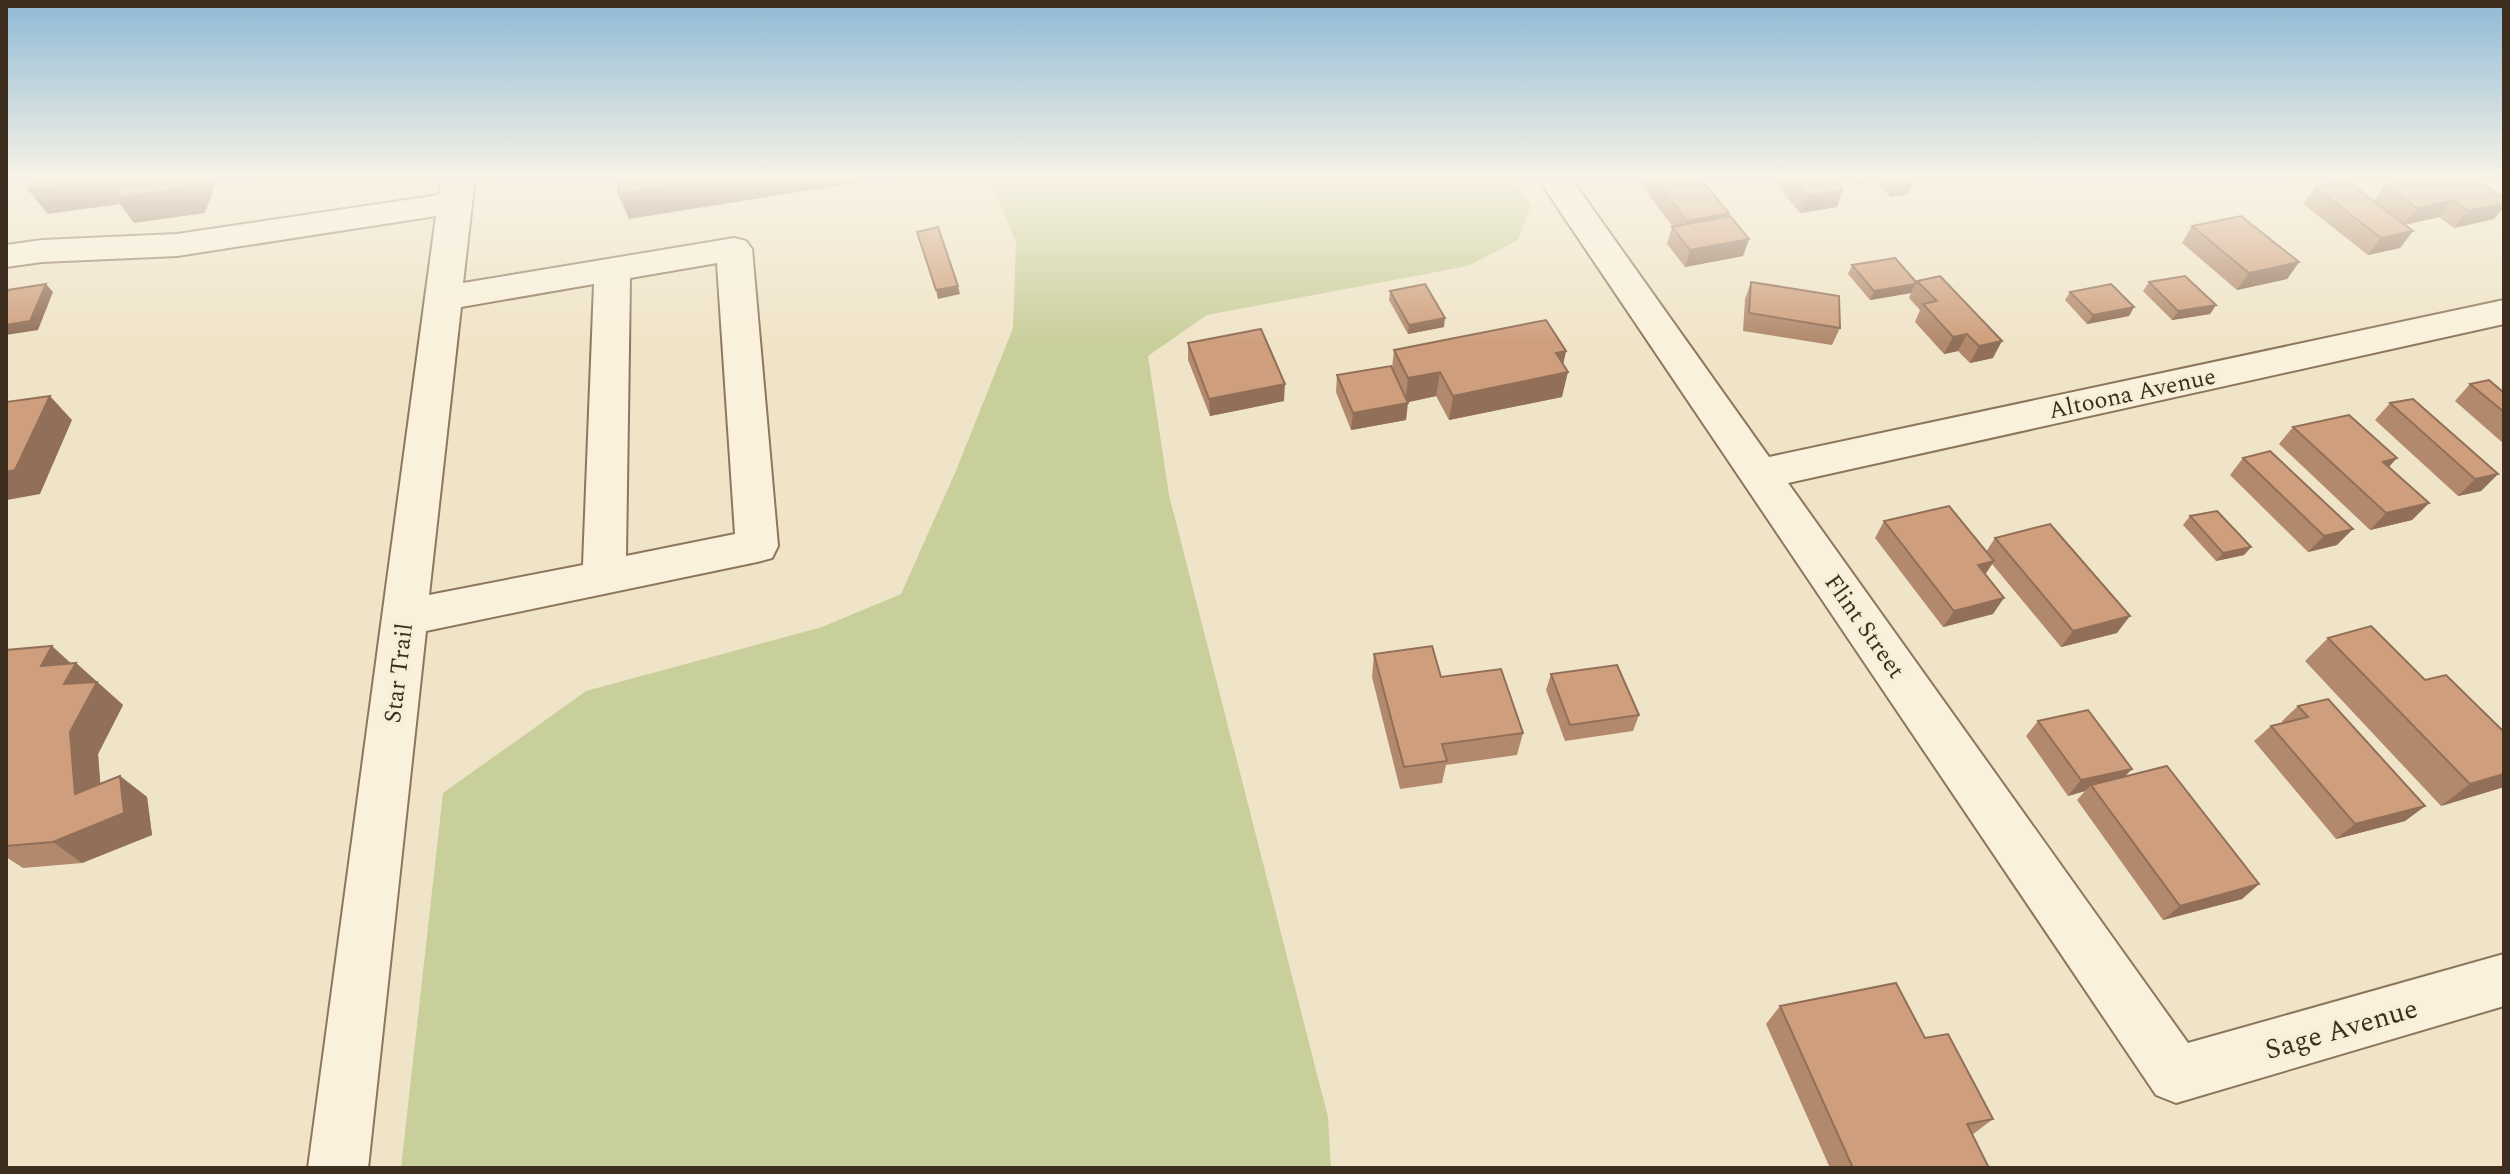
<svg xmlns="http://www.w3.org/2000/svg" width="2510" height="1174" viewBox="0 0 2510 1174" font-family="Spectral,serif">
	<rect width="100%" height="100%" fill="#f0e4c8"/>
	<!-- green -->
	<path fill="#c9cf9b" d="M988,177h526l17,29 -13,34 -50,26 -261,49 -59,41 21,139 159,622 3,51h-930l42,-375 143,-102 236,-64 79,-33 54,-121 58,-145 3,-86z"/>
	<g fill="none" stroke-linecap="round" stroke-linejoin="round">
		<defs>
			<g id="minor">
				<path d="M441,177h34l-12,106 271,-45 12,3 6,8 26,297 -6,12 -15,4 -331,69 -58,537h-60l128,-952 -259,40 -135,6 -36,5v-22l36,-5 135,-6 262,-39zM717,263l18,271 -109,22 4,-278zM594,284l-11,281 -154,30 32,-288z"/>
				<path d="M1537,177h33l199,280 735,-157v24l-716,159 400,560 316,-89v52l-328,97 -20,-8z"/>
			</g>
		</defs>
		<!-- minor casing -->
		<use href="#minor" stroke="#8d765c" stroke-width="4"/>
		<!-- minor -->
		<use href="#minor" fill="#faf1dc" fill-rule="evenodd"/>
	</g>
	<!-- wall -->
	<g fill="#b2896c">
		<path d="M1635,177h64l30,36 -1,3 21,23 -6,17 -58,11 -18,-23 5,-17h1z"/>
		<path d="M1770,177h62l5,30 -37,6z"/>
		<path d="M1848,177h67l-7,17 -18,3 -15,-16 -20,3z"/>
		<path d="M2423,177h52l-2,1 25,16 1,-1 5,-1v18l-2,-1 -8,10 -40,9 -15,-11 -34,8 8,6 -13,17 -32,7 -65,-51 12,-17 59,14 11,-16z"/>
		<path d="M2192,226l107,36 -12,17 -50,11 -55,-47z"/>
		<path d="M1852,265l64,17 1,-1 76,77 -23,5 -12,-12 -14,3 -29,-32 5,-12 -11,-12 2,-5 -41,7 -22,-26z"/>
		<path d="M1751,282l89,46 -8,17 -89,-14 2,-32z"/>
		<path d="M2149,282l67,23 -6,9 -38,6 -29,-29z"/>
		<path d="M1390,291l54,36 -36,7 -19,-34z"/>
		<path d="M2070,292l64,15 -5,9 -42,8 -22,-24z"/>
		<path d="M1188,343l96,58 -74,15 -22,-56z"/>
		<path d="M1394,350l172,1 -3,13 -1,33 -113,23 -13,-24 -29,6 -1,18 -55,10 -15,-38 1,-17 55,-7z"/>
		<path d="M2470,384l34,9v51l-49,-43z"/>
		<path d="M2390,403l108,71 -17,17 -23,5 -83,-76z"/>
		<path d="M2293,427l96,40 40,36 -17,17 -42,10 -91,-86z"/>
		<path d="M2243,458l94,87 -29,7 -78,-77z"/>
		<path d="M2190,516l61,31 -7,8 -28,6 -33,-36z"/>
		<path d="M1884,521l102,31 9,-14 122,95 -56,14 -69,-83 -7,10 8,40 -50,13 -68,-89z"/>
		<path d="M2328,638l97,42 79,107 -63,19 -136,-145z"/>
		<path d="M6,650l65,13h5l47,42 -25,49 2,30 20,-8 27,21 5,38 -70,28 -59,5 -17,-11z"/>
		<path d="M1374,654l67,23 82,56 -6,22 -71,10 -4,18 -42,6 -28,-112z"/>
		<path d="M1551,674l88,41 -6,16 -68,10 -19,-51z"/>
		<path d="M2298,706l127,100 -20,15 -69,18 -82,-98 17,-15 12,-3 -1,-2z"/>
		<path d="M2038,721l94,48 -8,8 135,107 -17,15 -79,21 -86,-120 8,-9 -17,5 -42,-60z"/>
		<path d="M1780,1006l145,32 68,81 -21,16 17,33h-159l-64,-144z"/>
	</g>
	<!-- shaded-wall -->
	<g fill="#916f58">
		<path d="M13,177h24l-22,3z"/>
		<path d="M108,177h110l-13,36 -71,10 -14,-19 -72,10 -20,-24z"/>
		<path d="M728,177h165l-264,42 -11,-25z"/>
		<path d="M1858,177h19l-2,4 -20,3z"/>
		<path d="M1915,177l-7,17 -18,3 7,-17z"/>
		<path d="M1843,190l-6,17 -37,6 7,-17z"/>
		<path d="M2453,200l-14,17 -36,8 14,-17z"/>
		<path d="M2504,203v4l-10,12 -40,9 14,-17z"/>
		<path d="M1729,213l-6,17 -41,8 5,-17z"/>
		<path d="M2413,231l-13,17 -32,7 13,-17z"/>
		<path d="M1749,239l-6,17 -58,11 5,-17z"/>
		<path d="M2299,262l-12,17 -50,11 12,-17z"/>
		<path d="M46,284l7,8 -15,38 -32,5v-10z"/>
		<path d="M1915,284l-4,9 -41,7 4,-9z"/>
		<path d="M958,286l2,8 -22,5 -2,-9z"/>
		<path d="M2216,305l-6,9 -38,6 6,-9z"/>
		<path d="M2134,307l-5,9 -42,8 6,-9z"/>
		<path d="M1445,318l-1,9 -36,7 1,-9z"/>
		<path d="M1967,334l-9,17 -14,3 9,-17z"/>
		<path d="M2002,341l-9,17 -23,5 9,-17z"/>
		<path d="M1566,351l-5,23 7,-2 -6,25 -113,23 4,-24 103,-43z"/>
		<path d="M1440,372l-4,24 -31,7 3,-25z"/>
		<path d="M1285,384l-1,17 -74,15 -1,-17z"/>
		<path d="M50,396l22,24 -32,74 -33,6 -1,2v-30z"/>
		<path d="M1408,403l-2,17 -55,10 2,-17z"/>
		<path d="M2397,458l-15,17 1,-13z"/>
		<path d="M2498,474l-17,17 -23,5 17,-17z"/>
		<path d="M2429,503l-17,17 -42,10 16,-17z"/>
		<path d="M2353,529l-16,16 -29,7 16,-16z"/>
		<path d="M2251,547l-7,8 -28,6 7,-8z"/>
		<path d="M1994,561l-11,17 -5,-13z"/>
		<path d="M2004,598l-11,16 -50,13 11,-16z"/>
		<path d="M2130,616l-13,17 -56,14 12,-16z"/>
		<path d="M52,646l22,20 2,-3 47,42 -25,49 5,61 -28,-21 -34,-128z"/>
		<path d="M2132,769l-15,15 -26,1 -6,6 -17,5 13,-16z"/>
		<path d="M2504,774v13l-63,19 29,-22z"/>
		<path d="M120,776l27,21 5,38 -70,28 -29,-21z"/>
		<path d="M2425,806l-20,15 -69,18 19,-15z"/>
		<path d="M2259,884l-17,15 -79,21 17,-14z"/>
	</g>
	<!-- building -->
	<g fill="#cf9f7d" stroke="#916f58" stroke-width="2">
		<path d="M34,177h74l-1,2 -79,11z"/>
		<path d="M125,177h67l-5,11 -71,10z"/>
		<path d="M619,177h109l-110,17z"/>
		<path d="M1652,177h47l30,36 -42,8z"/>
		<path d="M1791,177h41l11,13 -36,6z"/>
		<path d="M2423,177h50l31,22v4l-36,8 -15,-11 -36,8 -32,-23z"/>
		<path d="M2346,180l67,51 -32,7 -66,-51z"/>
		<path d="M1730,216l19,23 -59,11 -18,-23z"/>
		<path d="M2241,216l58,46 -50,11 -57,-47z"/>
		<path d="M938,227l20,59 -22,4 -19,-58z"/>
		<path d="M1895,258l21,24 -1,2 -41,7 -22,-26z"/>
		<path d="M1940,276l62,65 -23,5 -12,-12 -14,3 -30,-33 14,-3 -20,-20z"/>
		<path d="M2185,276l31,29 -38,6 -29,-29z"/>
		<path d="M1751,282l88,14 1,32 -91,-15z"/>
		<path d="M46,284l-16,37 -24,4v-30l2,-5z"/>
		<path d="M1425,284l20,34 -36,7 -19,-34z"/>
		<path d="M2111,284l23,23 -41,8 -23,-23z"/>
		<path d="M1546,320l20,31 -10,2 12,19 -115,24 -13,-24 -32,6 -14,-28z"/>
		<path d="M1261,329l24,55 -76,15 -21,-56z"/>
		<path d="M1391,366l17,37 -55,10 -16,-38z"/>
		<path d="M2489,380l15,13v19l-34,-28z"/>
		<path d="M50,396l-35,74 -9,2v-70z"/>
		<path d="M2413,399l85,75 -23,5 -85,-76z"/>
		<path d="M2349,415l48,43 -14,4 46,41 -43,10 -93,-86z"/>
		<path d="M2270,451l83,78 -29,7 -81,-78z"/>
		<path d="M1949,506l45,55 -16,4 26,33 -50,13 -70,-90z"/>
		<path d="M2217,511l34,36 -28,6 -33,-37z"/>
		<path d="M2050,524l80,92 -57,15 -78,-93z"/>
		<path d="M2371,626l54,54 21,-5 58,57v42l-34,10 -142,-146z"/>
		<path d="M52,646l-11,20 35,-3 -12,21 33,-2 -27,50 5,62 45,-18 4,37 -71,29 -47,4v-196z"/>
		<path d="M1432,646l9,31 60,-8 22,64 -81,11 5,17 -43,6 -30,-113z"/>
		<path d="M1617,665l22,50 -69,10 -19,-51z"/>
		<path d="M2328,699l97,107 -70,18 -84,-98 37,-9 -10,-11z"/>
		<path d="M2088,710l44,59 -51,11 -43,-59z"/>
		<path d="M2167,766l92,118 -79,22 -89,-121z"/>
		<path d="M1896,983l29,55 23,-4 45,85 -26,5 22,44h-136l-73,-162z"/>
	</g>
	<!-- sky -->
	<linearGradient id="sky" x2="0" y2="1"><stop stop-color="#8fbad6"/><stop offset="0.52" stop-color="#f8f3e6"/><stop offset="1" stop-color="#f8f3e6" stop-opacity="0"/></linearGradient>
	<rect width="2510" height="342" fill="url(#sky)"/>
	<g text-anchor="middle" stroke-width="6" stroke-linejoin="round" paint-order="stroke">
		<!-- street labels -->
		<g font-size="24" fill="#3d2e20" stroke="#f7eed8">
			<text transform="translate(2132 393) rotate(-12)" y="8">Altoona Avenue</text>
			<text transform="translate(1865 626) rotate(55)" y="8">Flint Street</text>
			<text transform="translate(398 673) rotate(-83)" y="8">Star Trail</text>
		</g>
		<!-- near-street labels -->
		<g font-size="28" fill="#3d2e20" stroke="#f7eed8">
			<text transform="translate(2341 1028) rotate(-16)" y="10">Sage Avenue</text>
		</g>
	</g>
	<!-- border -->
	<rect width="2510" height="1174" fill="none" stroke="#3d2e20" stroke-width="16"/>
</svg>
